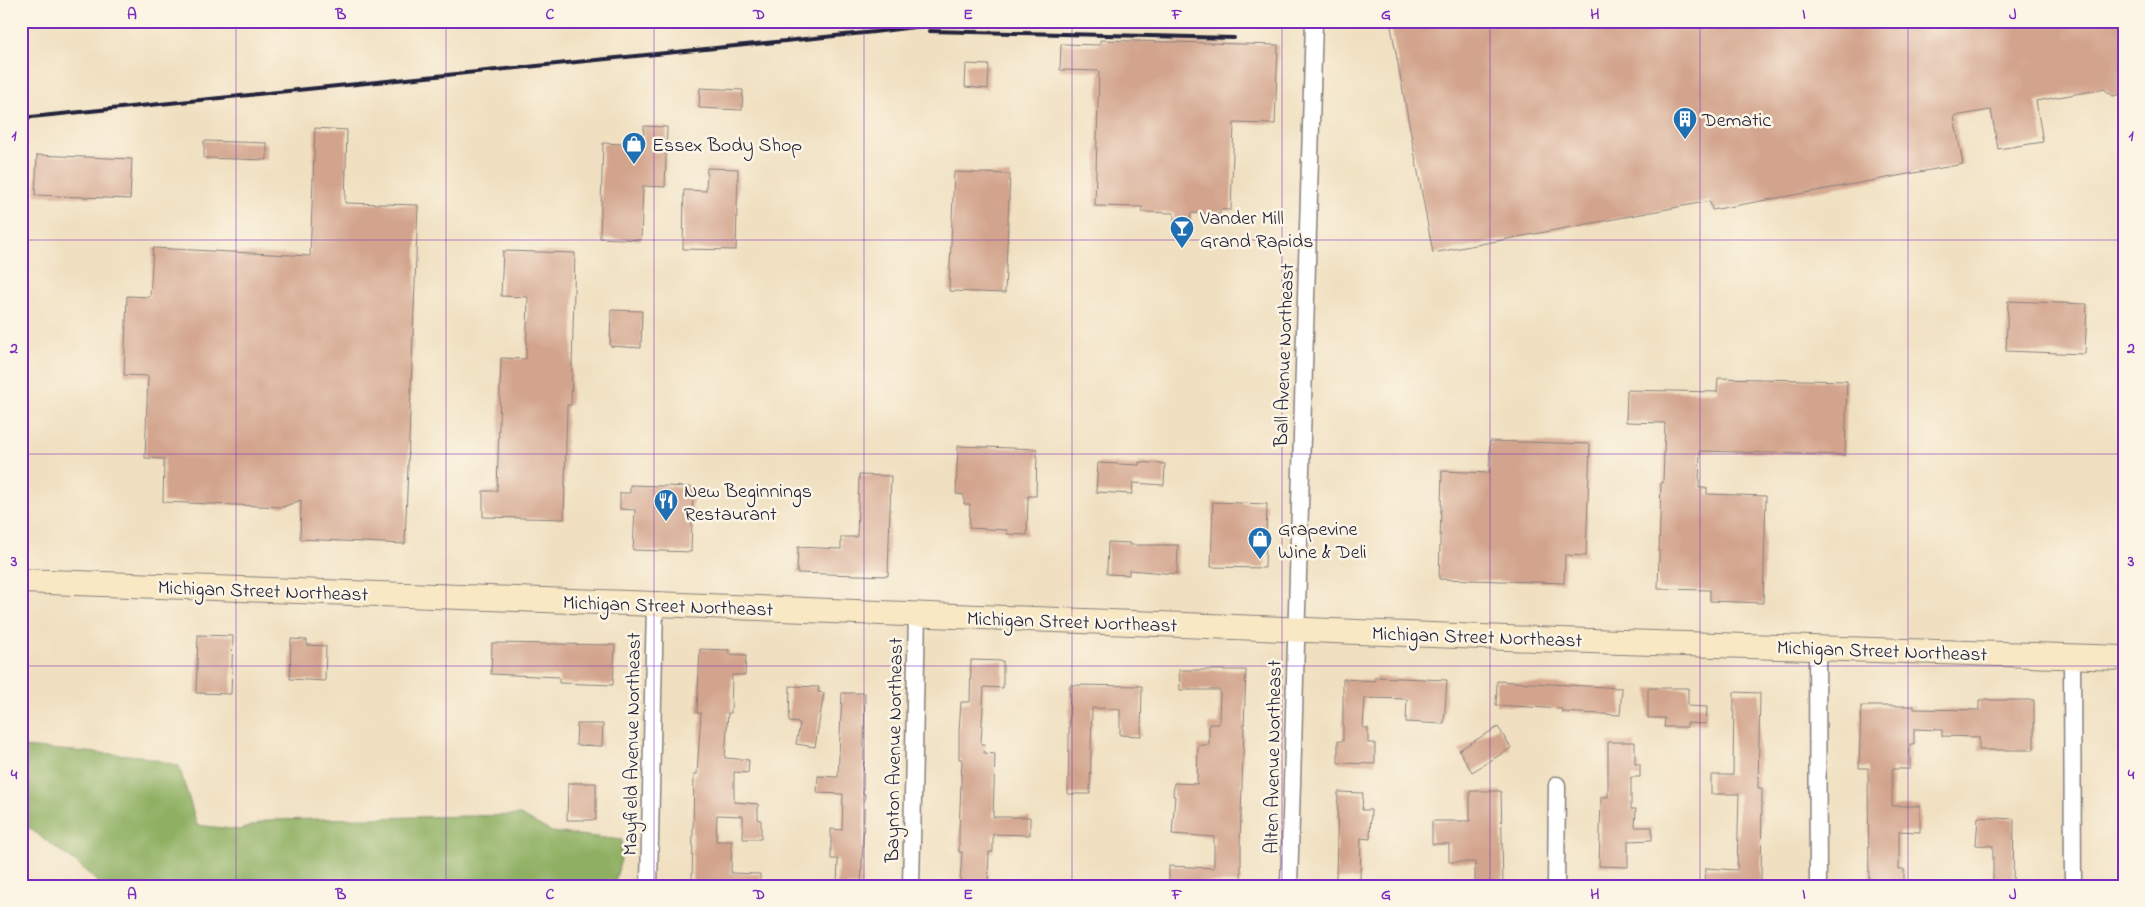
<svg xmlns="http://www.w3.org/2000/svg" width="2145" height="907" viewBox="0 0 2145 907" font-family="'Indie Flower',sans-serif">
	<rect width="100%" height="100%" fill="#fcf5e5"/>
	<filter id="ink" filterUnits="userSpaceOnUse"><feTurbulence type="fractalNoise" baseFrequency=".02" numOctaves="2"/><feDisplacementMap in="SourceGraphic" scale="10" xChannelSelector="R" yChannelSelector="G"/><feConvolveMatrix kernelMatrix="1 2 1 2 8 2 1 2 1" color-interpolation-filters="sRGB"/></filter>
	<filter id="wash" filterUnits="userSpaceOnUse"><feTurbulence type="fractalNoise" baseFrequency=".0096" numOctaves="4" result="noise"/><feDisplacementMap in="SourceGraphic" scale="20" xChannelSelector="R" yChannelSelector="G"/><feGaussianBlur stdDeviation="1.12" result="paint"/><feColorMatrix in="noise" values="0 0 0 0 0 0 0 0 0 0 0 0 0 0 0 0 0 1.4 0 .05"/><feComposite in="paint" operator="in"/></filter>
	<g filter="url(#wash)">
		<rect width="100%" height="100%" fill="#f0e0c1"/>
		<!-- forest -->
		<path fill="#8fb063" stroke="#58694f" d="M21,747l119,9 39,10 18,59 43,5 28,-10 252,-5 32,17 70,8 -1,19 -7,27h-512l-24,-22 -57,-42z"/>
		<g id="blocks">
			<!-- building -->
			<g fill="#d3a48d">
				<path d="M1390,21h734v72l-11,3 -9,-7 -68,12 7,41 -45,7 -7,-39 -37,6 9,48 -251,46 -2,-9 -277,52z"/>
				<path d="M1100,40l178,5 -3,79 -41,-1 -3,87h-11v4l-29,-1v11l-17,-1v-10l-32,-1v-5l-47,-1 4,-135 -39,-1 1,-26 39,1z"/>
				<path d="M966,64l23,1 -1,24 -23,-2z"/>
				<path d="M700,88l43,2 -1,20 -43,-2z"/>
				<path d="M644,126l23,1 -2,60 -22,-1 -2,54 -41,-2 3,-95 40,2z"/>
				<path d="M315,128l32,2 -2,73 73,2 -13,339 -105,-5 1,-39 -18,7 -120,-5 1,-43 -19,-1 3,-82 -24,-1 3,-79 23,1 3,-49 157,8z"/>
				<path d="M204,141l63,2v17l-63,-2z"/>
				<path d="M37,155l95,4 -2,40 -95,-4z"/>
				<path d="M707,168l31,1 -2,81 -53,-1 1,-59 22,1z"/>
				<path d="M954,172l56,2 -5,119 -56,-2z"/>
				<path d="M503,251l72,2 -4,152h-4l-3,114 -81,-2v-26h14l4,-133 25,1 2,-62 -27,-1z"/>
				<path d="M2008,301l79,3 -2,50 -79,-3z"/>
				<path d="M611,310l31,1 -1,37 -31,-2z"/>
				<path d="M1718,378l129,3 -2,74 -145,-4 -1,37h8v6l59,2 -3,107 -53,-2v-11l-52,-1 3,-106h2l2,-60 -39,-1 1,-32 90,2z"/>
				<path d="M1490,441l100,3 -4,112 -21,-1 -1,28 -125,-4 3,-108 47,2z"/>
				<path d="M958,446l79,3 -1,47h-8l-1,39 -20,-1v-4l-38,-2 1,-24h-6v-9l-8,-1z"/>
				<path d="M1139,462l26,2 -1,21 -31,-2 -1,11 -36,-2 2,-29 41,2z"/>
				<path d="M859,475l32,1 -3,100 -91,-3 1,-26 43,2v-12h16z"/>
				<path d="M630,485l63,2 -2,65 -58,-2 2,-40 -15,-1v-16h10z"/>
				<path d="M1213,502l54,2 -2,64 -54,-1z"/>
				<path d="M1108,542l22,1v2h48l-1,29 -48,-4v5l-22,-1z"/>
				<path d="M198,635l35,1 -2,58 -35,-1z"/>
				<path d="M291,639l16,1v5l19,1 -1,35 -35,-2z"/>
				<path d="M492,643l123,2 -2,40 -54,-2v-6l-68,-3z"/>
				<path d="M700,649l29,1v4l17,1 -1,20h-13l-1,38h-3l-3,45 24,2 -1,13 -14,-1v30l24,2v16h3v19h-18v-23l-26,-1 -1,26h16l-1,32 29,1v12h-68l2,-112h3l4,-61h-4z"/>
				<path d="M971,660l32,1v27l-19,-1 -3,57h4l-1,9 11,1 -2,63h37v18l-37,-1v18h-4l-1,32 -28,-2 2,-30h-3v-20l3,-73h-3v-28l2,-29h9z"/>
				<path d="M1179,670h67l-6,174 1,1v38l-53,-1v4h-19v-20l45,2v-31l-42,-3 3,-38h-2l1,-13 23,1 1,-39h11v-21h10l1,-34h-40z"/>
				<path d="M1375,677l72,3 -3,44 -38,-2 1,-23 -42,-1 -2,30h5v15h7v21l-37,-1v-22h5v-62l32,2z"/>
				<path d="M1497,681l125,7 -2,27 -58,-3v-3l-66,-4z"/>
				<path d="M1070,685l72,1 -1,50 -21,-1v-26l-28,-1 -2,86h-22z"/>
				<path d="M790,686l29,1 -1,5 6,1 -9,54 -19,-3 4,-21 -11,-1z"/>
				<path d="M1648,688h40v18l19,1 -1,17 -19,-1v4h-23l1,-9h-17z"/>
				<path d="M1734,692l26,1 -2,95h4l-1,98 -56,-1 1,-17 31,2 2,-76h-28v-19h22z"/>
				<path d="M842,693h23l-2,101h2l-4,92h-24l1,-27h-7v-30l11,1 1,-36 -26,-1 1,-17 20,1z"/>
				<path d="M1979,700h55v50h-55v-13l-37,-1v-6l-28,-1v16h-4v24h-18v37h28v26l-21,-1v38h5v17h-35l-1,-118h-9l2,-62h53v3l65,1z"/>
				<path d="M577,724h26l-1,22 -26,-1z"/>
				<path d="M1498,727l13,21 -39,24 -13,-22z"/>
				<path d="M1608,742h27v22h5v13h-9v32h5l-1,18h17v13l-24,1v26l-29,-1 2,-69h7z"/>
				<path d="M568,783h28v37h-29z"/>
				<path d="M1470,791h31l2,95h-28v-24h-26v-18h-17v-23h38z"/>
				<path d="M1338,792l25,1 -1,17h9l-1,29 -9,-1 -1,41h-24z"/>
				<path d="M1978,817l36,2 -1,67h-20v-40l-17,-1z"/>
			</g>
		</g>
	</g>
	<g filter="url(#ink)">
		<use href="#blocks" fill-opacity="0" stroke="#89817e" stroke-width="1"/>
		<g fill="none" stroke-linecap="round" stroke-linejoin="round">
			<defs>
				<g id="street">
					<path d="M1817,648l1,238"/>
					<path d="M2072,656l1,230"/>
					<path d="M649,886l6,-282"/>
					<path d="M911,886l6,-271"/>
					<path d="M1289,886l25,-865"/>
					<path d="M1556,886l1,-101"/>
				</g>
				<path id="secondary" d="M21,581l634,23 905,36 564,18"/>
			</defs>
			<!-- street casing -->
			<use href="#street" stroke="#89817e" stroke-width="19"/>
			<!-- secondary casing -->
			<use href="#secondary" stroke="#89817e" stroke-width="26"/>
			<!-- street -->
			<use href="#street" stroke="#fff" stroke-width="16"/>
			<!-- secondary -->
			<use href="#secondary" stroke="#f8e8c3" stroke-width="24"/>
			<!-- rail -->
			<g stroke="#22223b" stroke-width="4">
				<path d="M929,31l305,7"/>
				<path d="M21,118l853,-86 89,-11"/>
			</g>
		</g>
	</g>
	<!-- grid -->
	<path fill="none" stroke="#7b2cbf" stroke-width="1" stroke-opacity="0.55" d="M236,21v865M446,21v865M654,21v865M864,21v865M1072,21v865M1282,21v865M1490,21v865M1700,21v865M1908,21v865M21,240h2103M21,454h2103M21,666h2103"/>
	<!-- icons -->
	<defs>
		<symbol id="building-pin" viewBox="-11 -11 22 30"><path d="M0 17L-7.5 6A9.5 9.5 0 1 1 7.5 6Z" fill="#1f6fb2" stroke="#fcf5e5"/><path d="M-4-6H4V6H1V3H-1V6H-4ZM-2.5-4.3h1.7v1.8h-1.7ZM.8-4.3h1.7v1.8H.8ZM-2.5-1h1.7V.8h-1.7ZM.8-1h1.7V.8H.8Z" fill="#fff"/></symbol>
		<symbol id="shop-pin" viewBox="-11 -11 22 30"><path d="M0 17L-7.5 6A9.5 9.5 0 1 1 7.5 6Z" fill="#1f6fb2" stroke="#fcf5e5"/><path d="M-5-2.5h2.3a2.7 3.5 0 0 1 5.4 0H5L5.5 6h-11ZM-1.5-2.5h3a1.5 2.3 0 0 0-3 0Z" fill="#fff"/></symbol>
		<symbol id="bar-pin" viewBox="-11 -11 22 30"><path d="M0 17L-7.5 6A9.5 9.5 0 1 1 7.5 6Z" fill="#1f6fb2" stroke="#fcf5e5"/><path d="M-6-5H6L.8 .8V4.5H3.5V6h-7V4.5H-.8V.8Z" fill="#fff"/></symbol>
		<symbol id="restaurant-pin" viewBox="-11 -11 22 30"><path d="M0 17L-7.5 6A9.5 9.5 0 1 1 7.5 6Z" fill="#1f6fb2" stroke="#fcf5e5"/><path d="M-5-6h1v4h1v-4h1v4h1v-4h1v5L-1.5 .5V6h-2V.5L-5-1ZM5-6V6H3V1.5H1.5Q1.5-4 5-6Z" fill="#fff"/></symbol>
	</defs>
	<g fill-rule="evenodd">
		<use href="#building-pin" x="1671" y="105" width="28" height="38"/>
		<use href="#shop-pin" x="620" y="130" width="28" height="38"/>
		<use href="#bar-pin" x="1168" y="214" width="28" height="38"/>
		<use href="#restaurant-pin" x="652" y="487" width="28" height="38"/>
		<use href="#shop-pin" x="1246" y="525" width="28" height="38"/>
	</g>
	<g text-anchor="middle" stroke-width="5" stroke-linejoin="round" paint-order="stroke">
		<!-- poi labels -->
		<g font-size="20" fill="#22223b" stroke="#fcf5e5" text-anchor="start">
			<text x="1702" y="126">Dematic</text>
			<text x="652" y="151">Essex Body Shop</text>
			<text x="1200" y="224">Vander Mill<tspan x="1200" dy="23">Grand Rapids</tspan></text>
			<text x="684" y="497">New Beginnings<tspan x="684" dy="23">Restaurant</tspan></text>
			<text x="1278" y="535">Grapevine<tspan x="1278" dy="23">Wine &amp; Deli</tspan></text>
		</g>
		<!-- street labels -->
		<g font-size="20" fill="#22223b" stroke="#fcf5e5">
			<text transform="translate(1283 355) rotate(-88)" y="7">Ball Avenue Northeast</text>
			<text transform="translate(263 590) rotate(2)" y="7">Michigan Street Northeast</text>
			<text transform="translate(668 605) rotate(2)" y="7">Michigan Street Northeast</text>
			<text transform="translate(1072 621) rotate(2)" y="7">Michigan Street Northeast</text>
			<text transform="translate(1477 636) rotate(2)" y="7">Michigan Street Northeast</text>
			<text transform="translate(1882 650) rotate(2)" y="7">Michigan Street Northeast</text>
			<text transform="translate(631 744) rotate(-89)" y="7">Mayfield Avenue Northeast</text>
			<text transform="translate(893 750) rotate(-89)" y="7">Baynton Avenue Northeast</text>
			<text transform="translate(1272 757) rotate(-89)" y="7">Alten Avenue Northeast</text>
		</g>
	</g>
	<!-- margin -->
	<rect width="2145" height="907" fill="none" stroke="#fcf5e5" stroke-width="55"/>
	<rect x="28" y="28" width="2090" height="852" fill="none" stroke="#7b2cbf" stroke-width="2"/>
	<g font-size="16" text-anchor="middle" font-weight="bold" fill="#7b2cbf">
		<text x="132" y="19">A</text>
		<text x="341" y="19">B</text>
		<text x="550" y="19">C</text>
		<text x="759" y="19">D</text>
		<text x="968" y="19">E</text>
		<text x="1177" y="19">F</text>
		<text x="1386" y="19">G</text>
		<text x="1595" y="19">H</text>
		<text x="1804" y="19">I</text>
		<text x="2013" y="19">J</text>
		<text x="14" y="140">1</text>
		<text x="2131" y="140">1</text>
		<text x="14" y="353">2</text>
		<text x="2131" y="353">2</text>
		<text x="14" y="566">3</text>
		<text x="2131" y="566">3</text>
		<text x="14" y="779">4</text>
		<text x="2131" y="779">4</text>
		<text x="132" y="899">A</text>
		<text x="341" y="899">B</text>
		<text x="550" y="899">C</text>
		<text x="759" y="899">D</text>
		<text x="968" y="899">E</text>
		<text x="1177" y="899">F</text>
		<text x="1386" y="899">G</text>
		<text x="1595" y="899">H</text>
		<text x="1804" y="899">I</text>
		<text x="2013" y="899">J</text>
	</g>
</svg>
